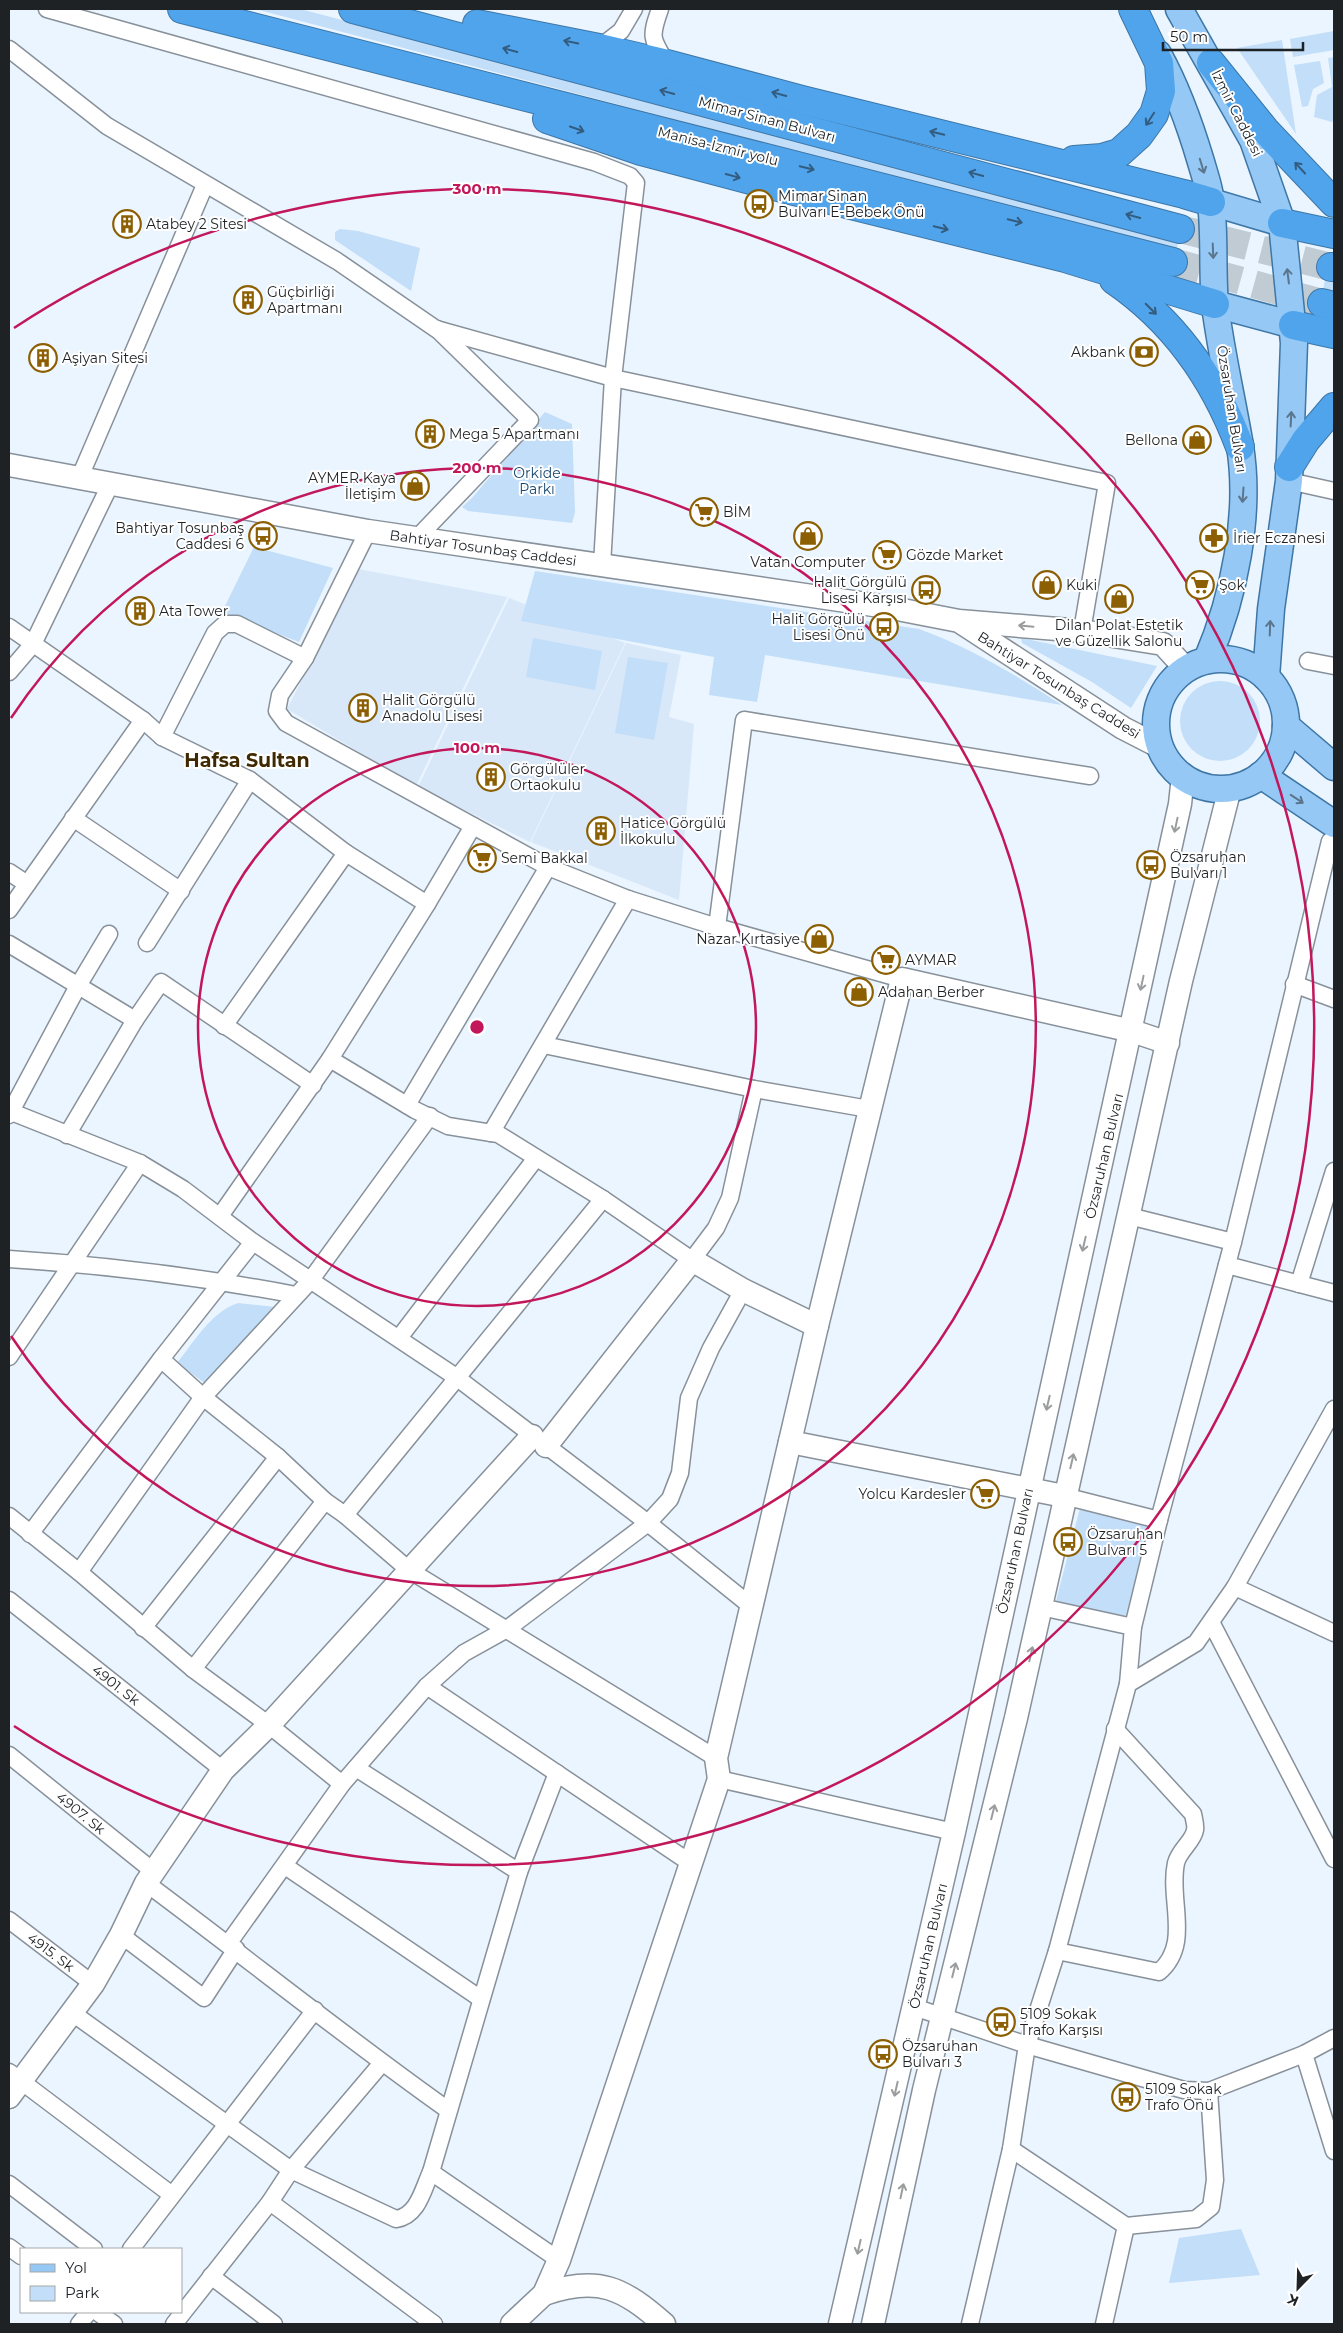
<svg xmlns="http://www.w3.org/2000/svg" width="1343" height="2333" viewBox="0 0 1343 2333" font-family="Montserrat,sans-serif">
	<rect width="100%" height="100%" fill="#eaf5ff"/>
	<!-- built -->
	<g fill="#d8e8f8">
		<path d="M358,569l149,28 -91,189 -129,-77z"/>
		<path d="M509,598l116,45 -95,199 -112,-55z"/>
		<path d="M626,643l55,12 -12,62 25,7 -15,176 -148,-58z"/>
	</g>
	<!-- green -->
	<g fill="#c2def9">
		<path d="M255,9h45l879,230 -3,12z"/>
		<path d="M1334,31v19l-41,7 -3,-18z"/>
		<path d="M1282,40l14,94 -59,-86z"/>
		<path d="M1334,57v61l-2,4 -18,-5 3,-22 15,-8 -4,-29z"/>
		<path d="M1320,61l4,22 -11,6 -5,17 -6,1 -8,-42z"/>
		<path d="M340,229l18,2 62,17 -9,43 -76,-51v-8z"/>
		<path d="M1325,280l9,2v11l-11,-3z"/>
		<path d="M545,412l27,12 3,88 -3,11 -104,-12 -6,-4 10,-9z"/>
		<path d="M254,547l79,21 -34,74 -77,-30z"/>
		<path d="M535,571l384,58c52,19 97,46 143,76l-297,-50 -8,47 -48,-7 5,-38 -193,-36z"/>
		<path d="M533,638l69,13 -7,39 -69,-13z"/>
		<path d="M1021,638l136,28 -26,42 -39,-26 -70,-39z"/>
		<path d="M628,657l40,6 -14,77 -39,-7z"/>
		<circle cx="1220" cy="721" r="40"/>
		<path d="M238,1303l38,4 -70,77 -29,-21c17,-21 34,-51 61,-60z"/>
		<path d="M1080,1508l71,17 -22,91 -74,-11z"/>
		<path d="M1241,2229l19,46 -91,8 10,-45z"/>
	</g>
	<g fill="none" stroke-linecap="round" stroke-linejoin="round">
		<!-- highway-tunnel -->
		<g stroke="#c1cbd3" stroke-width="28" stroke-dasharray="28 14" stroke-linecap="butt">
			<path d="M1180,229l151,38"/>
			<path d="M1173,262l149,41"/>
		</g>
		<defs>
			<g id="street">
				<path d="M47,9l547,153 36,14 6,7 -23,195 -11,187"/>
				<path d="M660,9c-10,28 -9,29 7,55"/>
				<path d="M599,48l22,-17 13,-22"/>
				<path d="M9,49l98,77 230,135 99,68 177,49 494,105 -25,148"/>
				<path d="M79,479l126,-294"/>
				<path d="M1289,481l45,10"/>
				<path d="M368,531l-63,127 -25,37 -3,16 9,12 262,144 80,32 89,28 185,52"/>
				<path d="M417,538l113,-118 -93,-91"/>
				<path d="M9,627l134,93 19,17 88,43 96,73 81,51"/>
				<path d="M1308,661l26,5"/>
				<path d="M9,672l24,-28 77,-159"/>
				<path d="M162,737l53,-104 10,-9h12l68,34"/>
				<path d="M73,818l108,73"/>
				<path d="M9,872l18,12"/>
				<path d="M9,910l134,-190"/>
				<path d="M717,927l27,-207 346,56"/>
				<path d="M147,943l103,-163"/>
				<path d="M9,944l126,76"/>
				<path d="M1294,984l40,15"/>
				<path d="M224,1026l122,-173"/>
				<path d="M544,1045l210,44 115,20"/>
				<path d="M330,1059l85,51 33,16 50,8 105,65 89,61 24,-32 14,-30 24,-109"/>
				<path d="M407,1105l141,-238"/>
				<path d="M9,1111l131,52 43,26 70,53 203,135 192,146 103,83"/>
				<path d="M9,1115l69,-129 31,-52"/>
				<path d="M491,1133l137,-234"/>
				<path d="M67,1135l68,-115 26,-38 152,103"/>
				<path d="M220,1216l110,-157 97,-155 46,-78"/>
				<path d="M1129,1216l104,26"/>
				<path d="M9,1259c96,6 192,18 287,36"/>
				<path d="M1227,1265l107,28"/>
				<path d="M1299,1284l35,-113"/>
				<path d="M399,1338l137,-180"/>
				<path d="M9,1357l131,-194"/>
				<path d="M161,1359l42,38 75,60 47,44 20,14 64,55 307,188"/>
				<path d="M1064,1496l95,24"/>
				<path d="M345,1515l258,-316"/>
				<path d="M9,1516l70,56 114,97 76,56 73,59"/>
				<path d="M30,1534l131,-175 92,-117"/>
				<path d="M79,1572l124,-175 107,-116 120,-165"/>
				<path d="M1235,1587l99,46"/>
				<path d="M9,1600l214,170"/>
				<path d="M1041,1607l92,20"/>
				<path d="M1211,1622l123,237"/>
				<path d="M143,1628l135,-171"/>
				<path d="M193,1669l132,-168"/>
				<path d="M1128,1684l5,-57 26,-107 74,-278 97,-401"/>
				<path d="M427,1686l265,178"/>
				<path d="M9,1755l144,116"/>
				<path d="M356,1768l163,104"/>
				<path d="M719,1779l235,53"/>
				<path d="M285,1866l196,133"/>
				<path d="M146,1883c101,75 199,154 302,227"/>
				<path d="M9,1920l84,64"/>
				<path d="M121,1935l83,63 32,-49"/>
				<path d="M228,1944l114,-160 85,-98 37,-33 43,-24 141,-106 22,-24 10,-26 9,-75 22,-50 32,-58"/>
				<path d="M1057,1951l102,21c33,-28 9,-72 17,-109 3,-13 17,-21 19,-33 1,-4 -1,-11 -2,-16l-78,-85"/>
				<path d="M914,2007l113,38 157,45 25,1 95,-37 30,-16"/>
				<path d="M71,2012l220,158 105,49c22,-3 27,-30 35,-47l88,-300 38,-99"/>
				<path d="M1304,2054l30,97"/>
				<path d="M9,2072l163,123"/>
				<path d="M1011,2149l115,77 70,-7 15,-12 4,-27 -6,-89"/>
				<path d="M431,2172l128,88"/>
				<path d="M9,2184l85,65"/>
				<path d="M270,2202l164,122"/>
				<path d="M9,2247l12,9"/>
				<path d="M131,2249l184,-239"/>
				<path d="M211,2276l63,48"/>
				<path d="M97,2312l17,12"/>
				<path d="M79,2324l10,-12"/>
				<path d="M174,2324l96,-122 21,-32 91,-107"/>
				<path d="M970,2324l41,-175 16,-104 30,-94 71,-267 68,-41 39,-56 99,-178"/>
				<path d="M1104,2324l22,-98"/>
			</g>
			<g id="secondary">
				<path d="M9,465l359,66 519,76 72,14 123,10 81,13 22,24"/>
				<path d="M962,623l161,105 37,19"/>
				<path d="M790,1442l274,54"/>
				<path d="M546,1446l146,-186 51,30 74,36"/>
				<path d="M9,2097l84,-113 28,-49 25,-52 77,-113 46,-45 263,-289"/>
				<path d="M544,2294c54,-19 79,-6 120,30"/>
				<path d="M512,2324l32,-30 15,-34 160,-481 -3,-21 101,-432 85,-347 230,52 36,12"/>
				<path d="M840,2324l114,-492 226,-1028 3,-28"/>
				<path d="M873,2324l51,-234 92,-372 165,-737 49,-193"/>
			</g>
			<g id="primary">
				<path d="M1179,9l74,131 29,83 12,120 -5,138 -18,128 -5,68"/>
				<path d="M1158,54c19,34 32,71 43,108 4,14 9,27 10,41 4,33 1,68 4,102 6,47 17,94 25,141 11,69 -6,151 -33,214"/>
				<path d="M1211,202l71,21"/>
				<path d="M1215,304l78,21"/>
				<circle cx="1221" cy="724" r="65"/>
				<path d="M1286,726l48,41"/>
				<path d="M1261,775l73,49"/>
			</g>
			<g id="highway">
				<path d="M182,9l991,253"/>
				<path d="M353,9l827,220"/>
				<path d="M477,24l122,24 68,16 135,36 382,94 27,8"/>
				<path d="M1211,63l54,67 69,73"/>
				<path d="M547,119l94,32 121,32 303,75 150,46"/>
				<path d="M1074,160l28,-2 17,-5 20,-18 15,-21 7,-23 -2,-28 -26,-54"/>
				<path d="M1282,223l52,11"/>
				<path d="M1331,267h3"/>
				<path d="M1114,280c60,41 101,100 126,167"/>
				<path d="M1322,303l12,3"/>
				<path d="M1293,325l41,9"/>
				<path d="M1289,467l17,-27 28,-33"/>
			</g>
		</defs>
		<!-- street casing -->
		<use href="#street" stroke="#88919a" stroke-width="19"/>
		<!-- secondary casing -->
		<use href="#secondary" stroke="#88919a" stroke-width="25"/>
		<!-- primary casing -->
		<use href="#primary" stroke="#3e76a6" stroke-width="29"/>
		<!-- highway casing -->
		<use href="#highway" stroke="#3e76a6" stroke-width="30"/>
		<!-- street -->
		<use href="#street" stroke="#fff" stroke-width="16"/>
		<!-- secondary -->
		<use href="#secondary" stroke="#fff" stroke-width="22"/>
		<!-- primary -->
		<use href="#primary" stroke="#95c8f4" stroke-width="26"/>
		<!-- highway -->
		<use href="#highway" stroke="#4fa4ec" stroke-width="28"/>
	</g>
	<!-- one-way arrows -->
	<defs><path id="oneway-shaft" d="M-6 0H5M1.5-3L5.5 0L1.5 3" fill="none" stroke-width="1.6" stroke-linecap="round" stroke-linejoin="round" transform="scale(1.25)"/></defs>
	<g stroke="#345c7f">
		<use href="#oneway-shaft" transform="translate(571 42) rotate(-169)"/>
		<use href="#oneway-shaft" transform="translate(510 50) rotate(-165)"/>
		<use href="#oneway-shaft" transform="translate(667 92) rotate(-165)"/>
		<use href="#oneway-shaft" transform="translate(779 94) rotate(-165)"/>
		<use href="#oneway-shaft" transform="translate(1150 119) rotate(123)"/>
		<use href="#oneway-shaft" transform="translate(577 129) rotate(19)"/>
		<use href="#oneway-shaft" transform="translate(937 133) rotate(-166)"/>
		<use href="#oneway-shaft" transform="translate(807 168) rotate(14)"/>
		<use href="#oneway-shaft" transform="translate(1300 168) rotate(-133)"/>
		<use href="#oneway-shaft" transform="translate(976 174) rotate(-165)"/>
		<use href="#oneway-shaft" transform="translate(733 176) rotate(15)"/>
		<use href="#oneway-shaft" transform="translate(1133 216) rotate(-165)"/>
		<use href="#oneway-shaft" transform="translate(1015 221) rotate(14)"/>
		<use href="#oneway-shaft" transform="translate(941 228) rotate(14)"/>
		<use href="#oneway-shaft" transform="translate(1151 309) rotate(45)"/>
	</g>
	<g stroke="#5a758c">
		<use href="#oneway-shaft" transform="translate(1202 166) rotate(73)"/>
		<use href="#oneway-shaft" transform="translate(1213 251) rotate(88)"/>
		<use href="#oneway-shaft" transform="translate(1288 276) rotate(-97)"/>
		<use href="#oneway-shaft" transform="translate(1291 419) rotate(-87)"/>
		<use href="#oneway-shaft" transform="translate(1243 495) rotate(94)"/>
		<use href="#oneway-shaft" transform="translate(1270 628) rotate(-88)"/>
		<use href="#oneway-shaft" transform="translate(1297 799) rotate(33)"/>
	</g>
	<g stroke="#9a9c9d">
		<use href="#oneway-shaft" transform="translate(1026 626) rotate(-175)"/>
		<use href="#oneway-shaft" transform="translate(1176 825) rotate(102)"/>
		<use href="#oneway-shaft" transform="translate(1142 983) rotate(102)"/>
		<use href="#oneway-shaft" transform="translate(1084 1244) rotate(103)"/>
		<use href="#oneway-shaft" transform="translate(1048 1403) rotate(103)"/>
		<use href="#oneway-shaft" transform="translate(1072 1461) rotate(-77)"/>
		<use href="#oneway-shaft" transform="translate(1031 1654) rotate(-77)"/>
		<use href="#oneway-shaft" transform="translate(993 1812) rotate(-76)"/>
		<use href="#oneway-shaft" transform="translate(954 1970) rotate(-76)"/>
		<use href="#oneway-shaft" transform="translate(896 2089) rotate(103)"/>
		<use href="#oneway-shaft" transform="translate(902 2191) rotate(-78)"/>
		<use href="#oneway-shaft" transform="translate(859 2247) rotate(103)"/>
	</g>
	<!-- distance rings -->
	<g fill="none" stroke="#c2185b" stroke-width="2.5">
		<circle cx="477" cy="1027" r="279"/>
		<path d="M11 718A559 559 0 1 1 11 1336"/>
		<path d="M14 328A838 838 0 1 1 14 1726"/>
	</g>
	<!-- icons -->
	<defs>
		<symbol id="bus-ring" viewBox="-11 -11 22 22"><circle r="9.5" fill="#fff" stroke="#8b5f02" stroke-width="1.5"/><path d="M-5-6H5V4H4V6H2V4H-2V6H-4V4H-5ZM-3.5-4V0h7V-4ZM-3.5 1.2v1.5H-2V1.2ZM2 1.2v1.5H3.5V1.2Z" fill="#8b5f02"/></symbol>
		<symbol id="building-ring" viewBox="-11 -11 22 22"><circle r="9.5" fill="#fff" stroke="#8b5f02" stroke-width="1.5"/><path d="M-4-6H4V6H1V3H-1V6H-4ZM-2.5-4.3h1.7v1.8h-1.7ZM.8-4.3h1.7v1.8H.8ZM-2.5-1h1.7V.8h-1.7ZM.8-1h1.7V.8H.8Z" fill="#8b5f02"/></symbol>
		<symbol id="bank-ring" viewBox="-11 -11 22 22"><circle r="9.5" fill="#fff" stroke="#8b5f02" stroke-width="1.5"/><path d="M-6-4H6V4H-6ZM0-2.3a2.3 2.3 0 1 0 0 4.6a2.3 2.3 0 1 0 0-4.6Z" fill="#8b5f02"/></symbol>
		<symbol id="shop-ring" viewBox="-11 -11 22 22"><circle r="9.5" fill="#fff" stroke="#8b5f02" stroke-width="1.5"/><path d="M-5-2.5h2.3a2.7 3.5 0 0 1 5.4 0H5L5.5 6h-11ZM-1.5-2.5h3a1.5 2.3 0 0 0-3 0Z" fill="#8b5f02"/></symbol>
		<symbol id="supermarket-ring" viewBox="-11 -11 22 22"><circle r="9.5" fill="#fff" stroke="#8b5f02" stroke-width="1.5"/><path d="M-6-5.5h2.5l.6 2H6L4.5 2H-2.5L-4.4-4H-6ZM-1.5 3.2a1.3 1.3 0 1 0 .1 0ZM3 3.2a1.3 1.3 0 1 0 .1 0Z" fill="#8b5f02"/></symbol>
		<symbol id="pharmacy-ring" viewBox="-11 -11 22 22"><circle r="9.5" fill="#fff" stroke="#8b5f02" stroke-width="1.5"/><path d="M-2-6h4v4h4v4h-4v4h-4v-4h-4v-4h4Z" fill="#8b5f02"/></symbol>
	</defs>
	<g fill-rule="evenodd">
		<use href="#bus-ring" x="743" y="188" width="32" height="32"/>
		<use href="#building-ring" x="111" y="208" width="32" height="32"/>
		<use href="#building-ring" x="232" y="284" width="32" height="32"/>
		<use href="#bank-ring" x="1128" y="336" width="32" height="32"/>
		<use href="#building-ring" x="27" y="342" width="32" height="32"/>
		<use href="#building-ring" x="414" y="418" width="32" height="32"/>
		<use href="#shop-ring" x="1181" y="424" width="32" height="32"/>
		<use href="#shop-ring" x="399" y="470" width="32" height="32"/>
		<use href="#supermarket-ring" x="688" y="496" width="32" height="32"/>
		<use href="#bus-ring" x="247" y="520" width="32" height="32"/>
		<use href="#shop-ring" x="792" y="520" width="32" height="32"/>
		<use href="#pharmacy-ring" x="1198" y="522" width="32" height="32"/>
		<use href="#supermarket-ring" x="871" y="539" width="32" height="32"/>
		<use href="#shop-ring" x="1031" y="569" width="32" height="32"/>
		<use href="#supermarket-ring" x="1184" y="569" width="32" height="32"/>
		<use href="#bus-ring" x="910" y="574" width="32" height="32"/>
		<use href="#shop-ring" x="1103" y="583" width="32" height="32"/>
		<use href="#building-ring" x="124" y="595" width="32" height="32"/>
		<use href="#bus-ring" x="868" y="611" width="32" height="32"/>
		<use href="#building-ring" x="347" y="692" width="32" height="32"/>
		<use href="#building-ring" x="475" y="761" width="32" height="32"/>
		<use href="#building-ring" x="585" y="815" width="32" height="32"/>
		<use href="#supermarket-ring" x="466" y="842" width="32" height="32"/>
		<use href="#bus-ring" x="1135" y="849" width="32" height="32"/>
		<use href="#shop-ring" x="803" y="923" width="32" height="32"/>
		<use href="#supermarket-ring" x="870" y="944" width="32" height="32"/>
		<use href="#shop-ring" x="843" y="976" width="32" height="32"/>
		<use href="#supermarket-ring" x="969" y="1478" width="32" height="32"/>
		<use href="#bus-ring" x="1052" y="1526" width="32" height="32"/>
		<use href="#bus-ring" x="985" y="2006" width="32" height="32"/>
		<use href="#bus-ring" x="867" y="2038" width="32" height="32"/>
		<use href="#bus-ring" x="1110" y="2081" width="32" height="32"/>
	</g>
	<g text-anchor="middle" stroke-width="4" stroke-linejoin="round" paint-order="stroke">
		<!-- street labels -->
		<g font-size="14" fill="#1e2225" stroke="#fff">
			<text transform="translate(1237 113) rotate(63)" y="5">İzmir Caddesi</text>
			<text transform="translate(767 119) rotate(15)" y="5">Mimar Sinan Bulvarı</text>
			<text transform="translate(718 146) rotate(14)" y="5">Manisa-İzmir yolu</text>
			<text transform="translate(1232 409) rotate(81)" y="5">Özsaruhan Bulvarı</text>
			<text transform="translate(483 548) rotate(8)" y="5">Bahtiyar Tosunbaş Caddesi</text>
			<text transform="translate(1059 685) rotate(32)" y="5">Bahtiyar Tosunbaş Caddesi</text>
			<text transform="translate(1104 1156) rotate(-77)" y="5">Özsaruhan Bulvarı</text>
			<text transform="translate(1015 1551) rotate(-78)" y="5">Özsaruhan Bulvarı</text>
			<text transform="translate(116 1685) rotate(38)" y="5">4901. Sk</text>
			<text transform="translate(81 1813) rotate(39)" y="5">4907. Sk</text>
			<text transform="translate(928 1946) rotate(-77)" y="5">Özsaruhan Bulvarı</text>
			<text transform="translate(51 1952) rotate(37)" y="5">4915. Sk</text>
		</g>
		<!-- poi labels -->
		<g font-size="14" fill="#1e2225" stroke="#fff" text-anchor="start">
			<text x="778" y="201">Mimar Sinan<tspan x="778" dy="16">Bulvarı E-Bebek Önü</tspan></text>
			<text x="146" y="229">Atabey 2 Sitesi</text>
			<text x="267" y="297">Güçbirliği<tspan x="267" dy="16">Apartmanı</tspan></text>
			<text x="1125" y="357" text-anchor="end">Akbank</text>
			<text x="62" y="363">Aşiyan Sitesi</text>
			<text x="449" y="439">Mega 5 Apartmanı</text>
			<text x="1178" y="445" text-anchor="end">Bellona</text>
			<text x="396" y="483" text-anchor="end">AYMER Kaya<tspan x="396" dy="16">İletişim</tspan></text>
			<text x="723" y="517">BİM</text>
			<text x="244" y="533" text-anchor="end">Bahtiyar Tosunbaş<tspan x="244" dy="16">Caddesi 6</tspan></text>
			<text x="1233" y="543">İrier Eczanesi</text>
			<text x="906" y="560">Gözde Market</text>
			<text x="808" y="567" text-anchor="middle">Vatan Computer</text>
			<text x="907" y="587" text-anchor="end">Halit Görgülü<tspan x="907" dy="16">Lisesi Karşısı</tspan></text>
			<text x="1066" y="590">Kuki</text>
			<text x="1219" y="590">Şok</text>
			<text x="159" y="616">Ata Tower</text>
			<text x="865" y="624" text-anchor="end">Halit Görgülü<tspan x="865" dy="16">Lisesi Önü</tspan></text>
			<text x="1119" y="630" text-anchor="middle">Dilan Polat Estetik<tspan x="1119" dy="16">ve Güzellik Salonu</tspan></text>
			<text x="382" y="705">Halit Görgülü<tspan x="382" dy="16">Anadolu Lisesi</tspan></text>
			<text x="510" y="774">Görgülüler<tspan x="510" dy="16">Ortaokulu</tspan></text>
			<text x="620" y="828">Hatice Görgülü<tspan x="620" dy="16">İlkokulu</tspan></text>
			<text x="1170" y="862">Özsaruhan<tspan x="1170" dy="16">Bulvarı 1</tspan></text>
			<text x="501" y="863">Semi Bakkal</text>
			<text x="800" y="944" text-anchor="end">Nazar Kırtasiye</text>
			<text x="905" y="965">AYMAR</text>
			<text x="878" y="997">Adahan Berber</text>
			<text x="966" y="1499" text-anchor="end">Yolcu Kardesler</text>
			<text x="1087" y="1539">Özsaruhan<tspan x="1087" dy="16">Bulvarı 5</tspan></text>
			<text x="1020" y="2019">5109 Sokak<tspan x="1020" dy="16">Trafo Karşısı</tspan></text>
			<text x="902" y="2051">Özsaruhan<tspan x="902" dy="16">Bulvarı 3</tspan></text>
			<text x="1145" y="2094">5109 Sokak<tspan x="1145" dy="16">Trafo Önü</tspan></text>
		</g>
		<!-- park labels -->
		<g font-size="14" fill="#1a496f" stroke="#fff">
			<text x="537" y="478">Orkide<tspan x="537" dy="16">Parkı</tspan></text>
		</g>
		<!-- district labels -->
		<g font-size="19" font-weight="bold" fill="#3e2902" stroke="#fff">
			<text x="247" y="767">Hafsa Sultan</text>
		</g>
	</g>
	<circle cx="477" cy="1027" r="8" fill="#c2185b" stroke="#fff" stroke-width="2.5"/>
	<g font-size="15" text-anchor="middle" font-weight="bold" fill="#c2185b" stroke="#fff" stroke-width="4" stroke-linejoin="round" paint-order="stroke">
		<text x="477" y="194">300 m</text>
		<text x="477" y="473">200 m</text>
		<text x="477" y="753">100 m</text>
	</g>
	<!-- border -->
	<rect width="1343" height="2333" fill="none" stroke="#1e2225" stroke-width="20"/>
	<!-- legend -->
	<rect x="20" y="2248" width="162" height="65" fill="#ffffff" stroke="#a5a7a8"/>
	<rect x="30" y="2264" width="25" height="8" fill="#95c8f4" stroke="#a5a7a8"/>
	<text x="65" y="2273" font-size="15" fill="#1e2225">Yol</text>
	<rect x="30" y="2286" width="25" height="15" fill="#c2def9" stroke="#a5a7a8"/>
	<text x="65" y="2298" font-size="15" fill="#1e2225">Park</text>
	<!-- north arrow -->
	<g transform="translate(1298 2288) rotate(203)" stroke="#ffffff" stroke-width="4" paint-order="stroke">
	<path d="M0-4L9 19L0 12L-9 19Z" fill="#1e2225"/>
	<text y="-8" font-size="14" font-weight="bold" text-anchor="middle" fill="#1e2225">K</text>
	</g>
	<!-- scale -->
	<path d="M1163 42v8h140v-8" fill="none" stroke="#1e2225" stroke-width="2.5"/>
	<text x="1170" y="42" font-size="15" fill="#1e2225" stroke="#ffffff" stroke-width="4" paint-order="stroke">50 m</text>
</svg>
